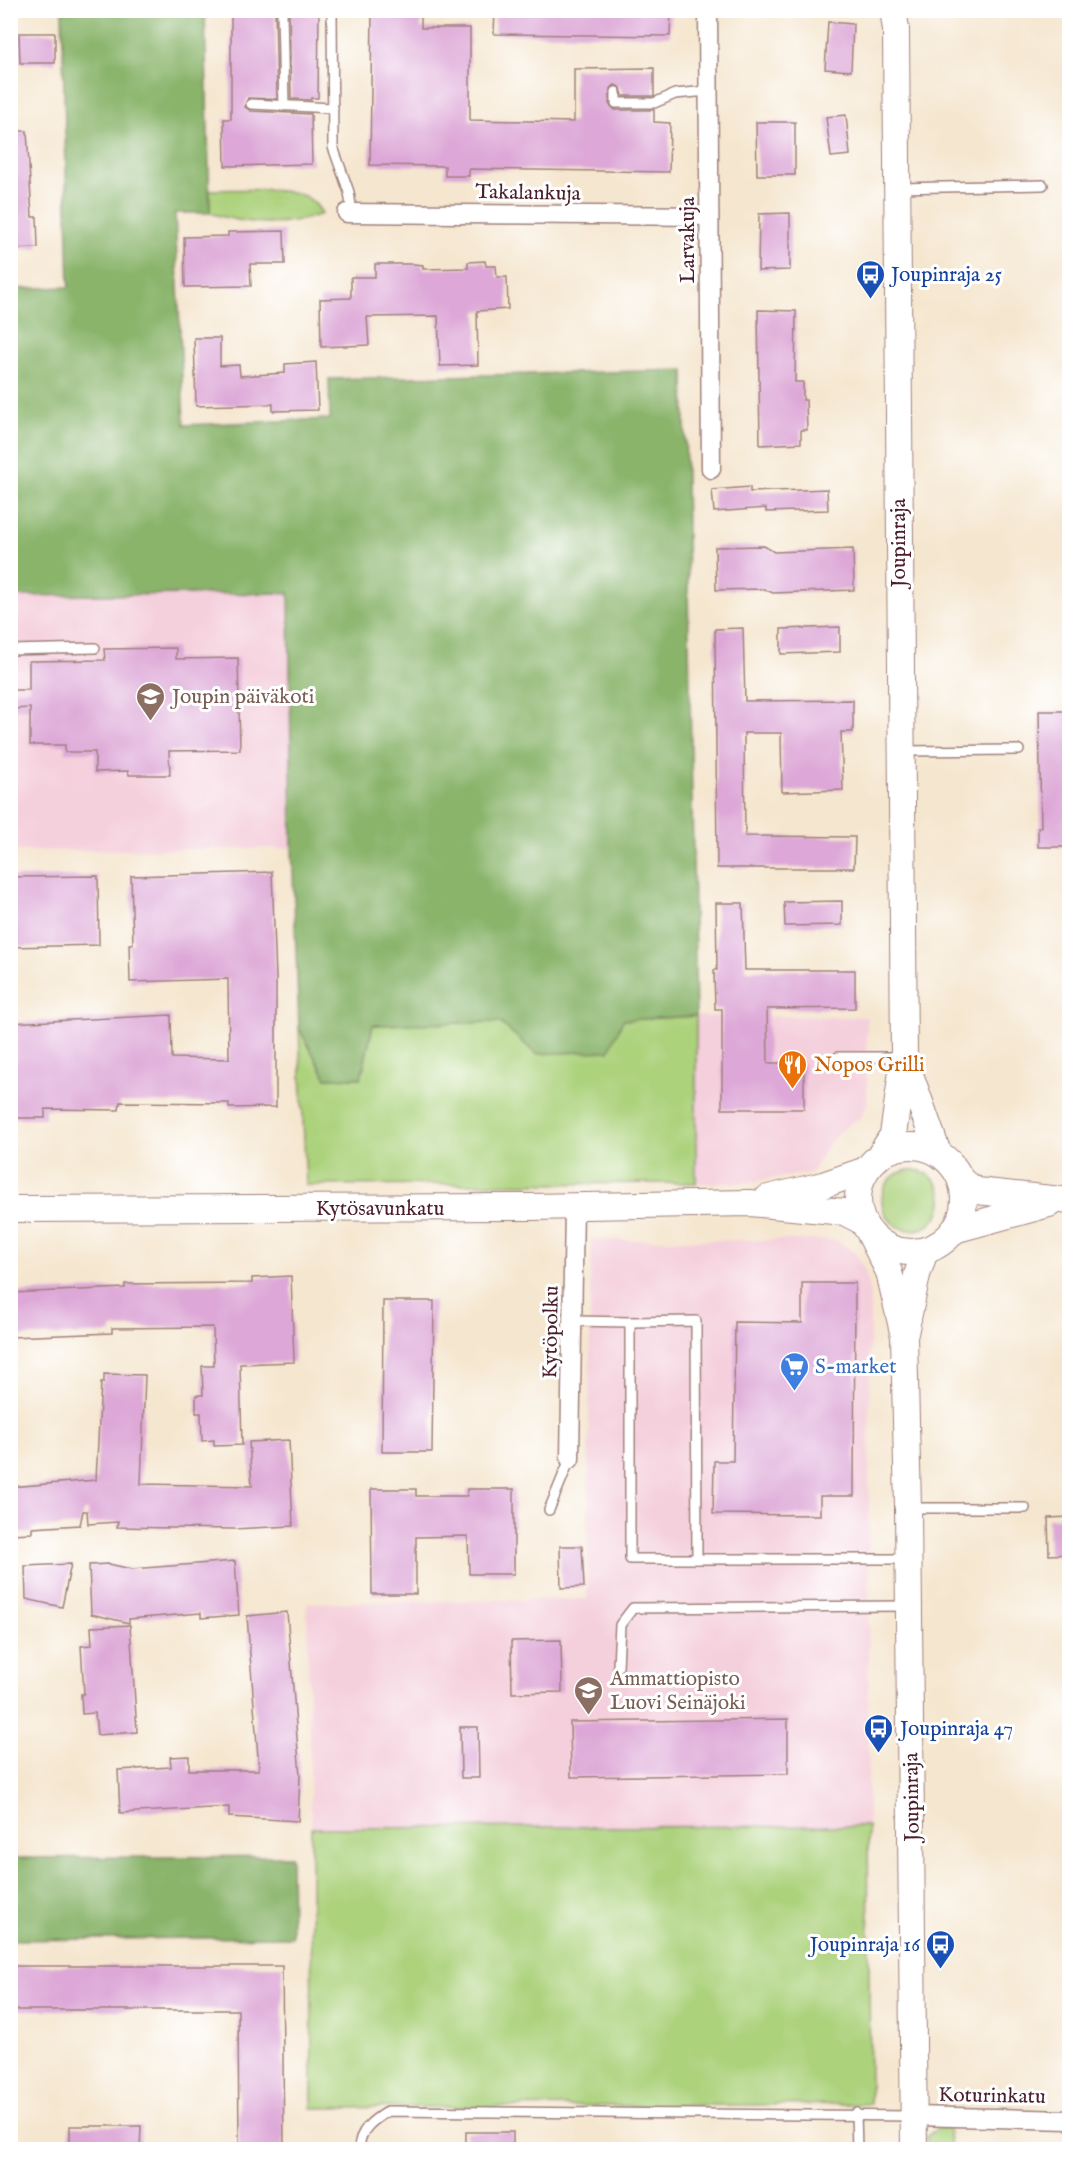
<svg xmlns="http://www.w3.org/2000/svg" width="1080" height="2160" viewBox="0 0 1080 2160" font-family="'IM FELL English',serif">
	<rect width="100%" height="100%" fill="#fff"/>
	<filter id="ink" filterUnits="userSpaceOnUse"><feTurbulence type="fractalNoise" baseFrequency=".0167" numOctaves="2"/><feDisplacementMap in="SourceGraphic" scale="12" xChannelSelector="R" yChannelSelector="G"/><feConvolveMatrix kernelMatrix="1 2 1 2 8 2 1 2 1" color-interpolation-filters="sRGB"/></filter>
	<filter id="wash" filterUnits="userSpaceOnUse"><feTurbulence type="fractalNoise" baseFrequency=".008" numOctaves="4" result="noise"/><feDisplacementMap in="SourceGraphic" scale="24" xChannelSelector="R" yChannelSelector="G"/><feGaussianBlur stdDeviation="1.35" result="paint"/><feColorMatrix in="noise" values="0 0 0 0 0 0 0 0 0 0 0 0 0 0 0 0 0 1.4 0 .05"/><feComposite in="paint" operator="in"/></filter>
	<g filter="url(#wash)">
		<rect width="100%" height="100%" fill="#f5e6cf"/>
		<!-- built -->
		<g fill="#f4cfdc">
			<path d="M289,593l3,255 -281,3 -1,-255z"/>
			<path d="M696,1016l171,1v87l-6,13 -21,14 -13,15 -16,27 -70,10h-45z"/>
			<path d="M591,1240h245l19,13 10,18 5,18 -2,537 -557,2 -4,-225 280,-4z"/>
		</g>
		<!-- green -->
		<g fill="#acd27b" stroke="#7b7853" stroke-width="1.5">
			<path d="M210,190c22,0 78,-3 96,7 8,4 12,9 16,17 -37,13 -75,11 -112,-1z"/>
			<path d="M696,1016v167l-390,2 -7,-157 27,50h35l12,-53 127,-3 37,32 85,-34z"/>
			<circle cx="912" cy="1200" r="30"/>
			<path d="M868,1826l2,278 -558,4 -1,-280z"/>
			<path d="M948,2127l3,22h-24v-13l10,-7z"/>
		</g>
		<!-- forest -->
		<g fill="#89b46b" stroke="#6a6a4b" stroke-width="1.5">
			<path d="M62,11h143l5,202h-35l9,212 146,-6 -1,-40 355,-9 12,646 -73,4 -14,31 -72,3 -38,-32 -126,3 -12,53h-35l-27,-50 -7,-180 -3,-255 -278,3v-307l58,-2z"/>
			<path d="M291,1856l1,81 -281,3v-82z"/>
		</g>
		<g id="blocks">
			<!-- building -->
			<g fill="#dda7d7">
				<path d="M231,10h44l2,89 -29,-1 -3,9 6,4 60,3 1,50 -87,2 -1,-47h7z"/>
				<path d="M289,10h30l-1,88h-7v2l-20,-1z"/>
				<path d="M372,10h49v18h49v92l104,2v-53l80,-1v28h-31l-2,-8 -6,-3 -5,4 -1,15 6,6h39v12l16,1 -1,49 -200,-3v7h-24v-10l-75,-1z"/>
				<path d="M495,10h176l-1,26 -176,-2z"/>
				<path d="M828,22l25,2 -2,47 -26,-2z"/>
				<path d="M19,33h36v30h-35z"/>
				<path d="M846,115l4,40 -19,2 -5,-40z"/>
				<path d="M756,122h39v53h-38z"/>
				<path d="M10,131h17l5,86h5l1,31 -28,1z"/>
				<path d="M790,213v57l-32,1 1,-57z"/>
				<path d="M284,231l1,33h-35l1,22 -66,1 -1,-50 44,-1v-4z"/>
				<path d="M485,261l1,5h10l1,11h10l1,32 -31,2 1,54 -38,1 -2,-50 -71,1 2,28 -48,2 -1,-48 31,-1v-21h24v-13h38l10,1v4l45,-1v-6z"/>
				<path d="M758,310l38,1 -1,71h8v18h3l1,30h-6v13l-41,2z"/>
				<path d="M194,338h26v28l19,-1 1,11 45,-3v-9l31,-2 2,48 -45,1v-7l-77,2z"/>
				<path d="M750,487v5l77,-3 1,21 -62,2v-4l-52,4 -2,-22z"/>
				<path d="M764,546l10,6 79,-3 1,41 -81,3 -9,-4 -48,1 -1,-43z"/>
				<path d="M840,627v25l-59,2v-25z"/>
				<path d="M743,628l2,73 108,-1v32h-12l2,58 -61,2 -1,-59h-37l1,103 110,1 -1,31h-137l-2,-239z"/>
				<path d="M176,648v11l62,-1 2,92 -71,1 1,24h-41l-1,-4 -33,1v-20h-30v-7h-35v-37l-17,1v-19h16v-29l76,-1 -1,-11z"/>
				<path d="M1039,711h31v136h-32v-20h3z"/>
				<path d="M272,872l4,105v130l-47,1v-5l-109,-1 -1,8 -74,-1v9h-35v-95l161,-8 1,43 57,1 -1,-80 -98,3 -1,-38h4l-2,-68z"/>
				<path d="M98,876l1,69 -89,2v-70z"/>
				<path d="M842,901v24l-57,1 -1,-24z"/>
				<path d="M716,903h27l2,67h110v38l-88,1 1,54h36v46h-82v-100h-7l-1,-39h3z"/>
				<path d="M291,1276l3,86 -54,2 2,81 -28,1v-6l-12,1 -1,-28h-5v-18h7l-1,-29h12l-1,-39 -101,1v5l-102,4v-44l115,-5v-4l127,-1v-5z"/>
				<path d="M802,1283h53l-1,213h-34v19l-107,-1 1,-53h19l2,-139 67,1z"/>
				<path d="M383,1301h51l-2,151h-50z"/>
				<path d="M104,1374l41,1 -4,109 111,2 -3,-44 40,-2 4,86 -60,3 -116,-2 1,-5 -30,2 -1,-13h-4l-3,14 -48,3v5l-22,1v-47l86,-7 5,-98h3z"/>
				<path d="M371,1489h45v7h51v-7h47v85h-45l-1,-38 -52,1v57h-44z"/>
				<path d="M1070,1517v37l-21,1 -1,-37z"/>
				<path d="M560,1546h22l2,41 -23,1z"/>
				<path d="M235,1561l4,54 -38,3v-5l-72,6v4l-38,-9 -2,-49 20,-1 22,5z"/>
				<path d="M71,1564l-9,43 -36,-8 -1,-33z"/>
				<path d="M287,1612l13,164 -2,45 -69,-4v-10l-109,6 -2,-43 53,-3 -1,-10 19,-1v14h70l-12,-154z"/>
				<path d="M130,1625l7,107 -40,3 -2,-22 -13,1 -1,-20h3l-3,-48 11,-1 -1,-18z"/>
				<path d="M561,1640l1,52 -50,1 -1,-52z"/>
				<path d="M788,1719v55l-217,3 -1,-55z"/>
				<path d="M460,1727h18l1,51h-18z"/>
				<path d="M10,1966h272l2,184h-45l-1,-140h-228z"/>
				<path d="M70,2126h71l-1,24h-70z"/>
				<rect x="466" y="2132" width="47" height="18"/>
			</g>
		</g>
	</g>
	<g filter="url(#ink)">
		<use href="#blocks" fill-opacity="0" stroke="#a0827d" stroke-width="1.5"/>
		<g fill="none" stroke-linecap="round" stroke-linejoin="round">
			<defs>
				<g id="lane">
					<path d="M282,10l2,96"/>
					<path d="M332,10l1,137 16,45 3,21"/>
					<path d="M616,92v11h38l21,-9 33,-3"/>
					<path d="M251,104l82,4"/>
					<path d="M898,188l145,-3"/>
					<path d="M10,650l85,-2"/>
					<path d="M902,751l117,-1"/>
					<path d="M838,1057h64"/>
					<path d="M572,1321l58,1v237h278"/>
					<path d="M630,1322l66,-1 1,238"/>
					<path d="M911,1508h114"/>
					<path d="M549,1510l21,-51"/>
					<path d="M618,1667l2,-42 13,-17 274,-2"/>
					<path d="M856,2113l1,37"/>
					<path d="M359,2150c0,-20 14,-30 29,-39l524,5"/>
				</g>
				<g id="street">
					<path d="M708,10l3,459"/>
					<path d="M347,213l362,3"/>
					<path d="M570,1459l4,-253"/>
					<path d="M914,2116l156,4"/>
				</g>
				<g id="secondary">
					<path d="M906,1063l32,90"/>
					<circle cx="911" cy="1199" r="53"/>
					<path d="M880,1155l13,-20 11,-78 -8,-1028 -3,-19"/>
					<path d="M961,1181l16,10 93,10"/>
					<path d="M768,1198l55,-13 43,-15"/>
					<path d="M10,1209l520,-2 220,-4 94,9 18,9"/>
					<path d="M954,1230l95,-26"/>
					<path d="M870,1234l19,38 15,64 4,172 6,642"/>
					<path d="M905,1333l12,-58 8,-24"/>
				</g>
			</defs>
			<!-- lane casing -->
			<use href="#lane" stroke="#a0827d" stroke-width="12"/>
			<!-- street casing -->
			<use href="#street" stroke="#a0827d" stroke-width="21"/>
			<!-- secondary casing -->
			<use href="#secondary" stroke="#a0827d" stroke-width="28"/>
			<!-- lane -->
			<use href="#lane" stroke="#fff" stroke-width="9"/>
			<!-- street -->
			<use href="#street" stroke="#fff" stroke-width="18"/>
			<!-- secondary -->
			<use href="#secondary" stroke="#fff" stroke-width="26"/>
		</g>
	</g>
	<!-- icons -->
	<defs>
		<symbol id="bus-pin" viewBox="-11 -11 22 30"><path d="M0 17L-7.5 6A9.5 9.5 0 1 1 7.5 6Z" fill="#1a4fb4" stroke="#fff"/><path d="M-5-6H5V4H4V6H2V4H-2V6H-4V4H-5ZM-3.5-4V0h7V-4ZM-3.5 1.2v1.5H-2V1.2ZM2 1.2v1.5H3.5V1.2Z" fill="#fff"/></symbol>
		<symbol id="school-pin" viewBox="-11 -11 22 30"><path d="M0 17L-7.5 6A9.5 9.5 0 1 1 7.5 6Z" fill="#8d6e63" stroke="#fff"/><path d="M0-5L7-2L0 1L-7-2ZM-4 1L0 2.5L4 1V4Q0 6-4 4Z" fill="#fff"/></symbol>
		<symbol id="restaurant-pin" viewBox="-11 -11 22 30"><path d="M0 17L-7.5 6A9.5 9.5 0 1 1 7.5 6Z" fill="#e8710a" stroke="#fff"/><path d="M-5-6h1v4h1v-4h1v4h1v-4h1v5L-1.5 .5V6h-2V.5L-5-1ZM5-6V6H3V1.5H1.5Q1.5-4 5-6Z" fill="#fff"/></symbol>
		<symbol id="supermarket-pin" viewBox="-11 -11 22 30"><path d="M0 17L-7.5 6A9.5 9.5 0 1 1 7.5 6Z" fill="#3f7fe0" stroke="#fff"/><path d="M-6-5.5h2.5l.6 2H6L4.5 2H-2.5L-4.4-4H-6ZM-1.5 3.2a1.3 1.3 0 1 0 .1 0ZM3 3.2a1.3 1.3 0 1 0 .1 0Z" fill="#fff"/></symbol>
	</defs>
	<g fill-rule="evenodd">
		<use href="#bus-pin" x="854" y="258" width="33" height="45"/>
		<use href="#school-pin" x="134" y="680" width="33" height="45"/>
		<use href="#restaurant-pin" x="776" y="1048" width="33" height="45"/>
		<use href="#supermarket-pin" x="778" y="1350" width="33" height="45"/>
		<use href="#school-pin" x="572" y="1674" width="33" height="45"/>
		<use href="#bus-pin" x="862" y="1712" width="33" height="45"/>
		<use href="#bus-pin" x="924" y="1928" width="33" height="45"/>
	</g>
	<g text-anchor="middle" stroke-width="6" stroke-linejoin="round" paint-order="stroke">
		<!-- street labels -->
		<g font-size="21" fill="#4a1f2b" stroke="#fff">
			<text transform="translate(528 192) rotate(1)" y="7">Takalankuja</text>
			<text transform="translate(687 240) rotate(-90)" y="7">Larvakuja</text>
			<text transform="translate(898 543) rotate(-90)" y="7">Joupinraja</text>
			<text x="380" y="1215">Kytösavunkatu</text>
			<text transform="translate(550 1332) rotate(-89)" y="7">Kytöpolku</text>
			<text transform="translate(911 1797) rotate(-91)" y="7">Joupinraja</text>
			<text transform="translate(992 2095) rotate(1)" y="7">Koturinkatu</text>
		</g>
		<!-- transit labels -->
		<g font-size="21" fill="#164399" stroke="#fff" text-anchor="start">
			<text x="891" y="281">Joupinraja 25</text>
			<text x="900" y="1735">Joupinraja 47</text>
			<text x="920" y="1951" text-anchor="end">Joupinraja 16</text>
		</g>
		<!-- education labels -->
		<g font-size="21" fill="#785e54" stroke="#fff" text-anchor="start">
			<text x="172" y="703">Joupin päiväkoti</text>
			<text x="610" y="1685">Ammattiopisto<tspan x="610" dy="24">Luovi Seinäjoki</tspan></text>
		</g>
		<!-- food labels -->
		<g font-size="21" fill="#c56008" stroke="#fff" text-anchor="start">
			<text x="814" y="1071">Nopos Grilli</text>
		</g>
		<!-- shop labels -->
		<g font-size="21" fill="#366cbe" stroke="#fff" text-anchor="start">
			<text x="815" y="1373">S-market</text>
		</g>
	</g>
	<!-- margin -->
	<rect width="1080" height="2160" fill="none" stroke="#fff" stroke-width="36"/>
</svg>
